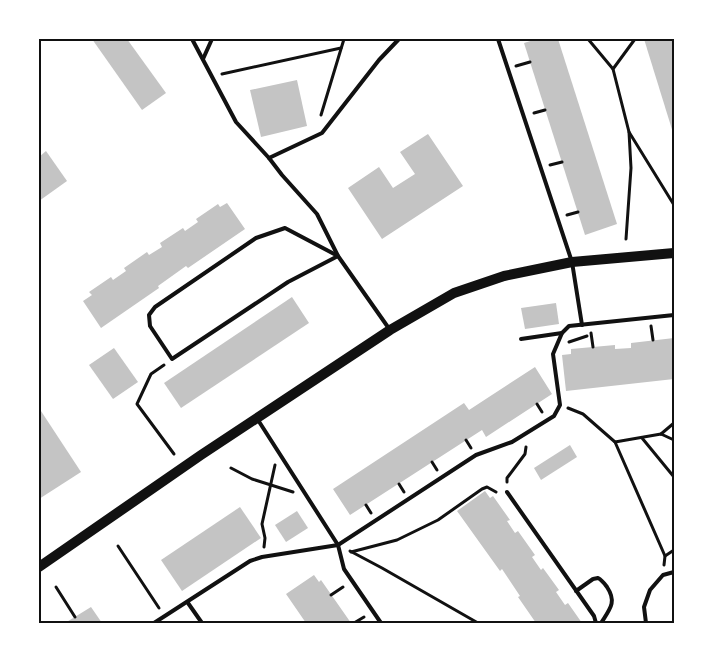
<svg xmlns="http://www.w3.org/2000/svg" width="713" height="662" viewBox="0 0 713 662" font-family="Rubik,sans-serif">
	<rect width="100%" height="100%" fill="#fff"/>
	<!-- building -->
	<g fill="#c4c4c4">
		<path d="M92,39h35l39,54 -24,17z"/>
		<path d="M537,39h21l59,185 -32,11 -61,-192z"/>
		<path d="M644,39h30v97z"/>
		<path d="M297,80l10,46 -46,11 -11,-47z"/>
		<path d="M428,134l35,52 -81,53 -34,-51 31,-21 14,21 22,-14 -15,-22z"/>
		<path d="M46,151l21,30 -28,20v-44z"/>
		<path d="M227,203l18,26 -57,39 -2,-2 -28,20 1,2 -58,40 -18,-27 9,-6 -3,-3 22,-15 2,3 13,-9 -2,-3 23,-16 2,3 13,-8 -2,-4 23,-15 2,3 13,-9 -2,-3 22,-15 2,3z"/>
		<path d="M292,297l17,26 -128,85 -17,-25z"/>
		<path d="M556,303l3,21 -34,5 -4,-21z"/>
		<path d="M674,338v41l-108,12 -4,-36 9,-1v-5l44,-4v4l16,-1v-5z"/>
		<path d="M114,348l24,34 -25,17 -24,-34z"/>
		<path d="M535,367l17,27 -66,43 -4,-7 -132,85 -17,-26 131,-86 5,7z"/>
		<path d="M39,408l42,64 -42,27z"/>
		<path d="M570,445l7,12 -36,23 -7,-12z"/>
		<path d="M485,491l5,7 3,-2 17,24 -3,1 8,12 3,-2 17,24 -3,2 9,13 2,-2 16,22 -3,2 9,13 3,-2 14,20h-46l-18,-26 2,-1 -18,-27 -2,2 -43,-60z"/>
		<path d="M240,507l21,31 -79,53 -21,-31z"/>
		<path d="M297,511l11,17 -22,14 -11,-17z"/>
		<path d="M314,575l5,7 2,-2 30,43h-45l-20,-29z"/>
		<path d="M91,607l11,16h-37z"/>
	</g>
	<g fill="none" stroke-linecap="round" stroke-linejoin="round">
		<!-- path -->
		<g stroke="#111" stroke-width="3">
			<path d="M588,39l25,30"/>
			<path d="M516,66l14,-4"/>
			<path d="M222,74l119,-26"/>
			<path d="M534,113l11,-3"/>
			<path d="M321,115l23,-76"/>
			<path d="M629,132l45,73"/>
			<path d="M550,165l12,-3"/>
			<path d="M567,215l11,-3"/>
			<path d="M626,239l5,-71 -2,-36 -16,-63 22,-30"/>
			<path d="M651,326l2,14"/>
			<path d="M591,333l2,14"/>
			<path d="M569,342l18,-6"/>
			<path d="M164,365l-13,9 -14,30 37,50"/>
			<path d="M537,404l5,8"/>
			<path d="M568,408l15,6 32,28 50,114 -1,9"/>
			<path d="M661,434l13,-11"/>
			<path d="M642,438l32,39"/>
			<path d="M466,440l5,8"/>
			<path d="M615,442l46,-8 13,6"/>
			<path d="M432,462l5,8"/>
			<path d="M231,468l21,11 41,13"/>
			<path d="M507,482v-4l18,-24 1,-7"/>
			<path d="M399,484l5,8"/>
			<path d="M366,505l5,8"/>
			<path d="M118,546l41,62"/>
			<path d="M264,547l1,-9 -3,-14 13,-59"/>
			<path d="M350,551l32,17 96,55"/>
			<path d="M351,552l46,-12 41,-20 44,-31 5,-2 9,5"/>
			<path d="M665,556l9,-6"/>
			<path d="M56,587l19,30"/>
			<path d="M331,595l12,-8"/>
			<path d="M354,623l10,-6"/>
		</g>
		<!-- service -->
		<g stroke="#111" stroke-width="4">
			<path d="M192,39l44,83 33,36 13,17 35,39 21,42 52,74"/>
			<path d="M498,39l74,223 10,63"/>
			<path d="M203,59l9,-20"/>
			<path d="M269,158l53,-25 57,-73 20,-21"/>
			<path d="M285,228l53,28 -50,26 -116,77 -22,-33 -1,-11 6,-8 101,-69z"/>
			<path d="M521,339l41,-6"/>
			<path d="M258,420l80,125 6,24 37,54"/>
			<path d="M507,492l87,124 2,7"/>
			<path d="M576,591l17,-12 5,-1c4,2 6,5 9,9 10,15 3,22 -6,36"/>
			<path d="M188,603l14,20"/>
			<path d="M154,623l96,-62 12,-4 76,-12 138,-90 36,-13 42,-26 6,-11 -7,-51 9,-21 7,-7 105,-11"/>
			<path d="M646,623l-2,-16 6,-17 13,-15 11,-3"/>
		</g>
		<!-- secondary -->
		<path stroke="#111" stroke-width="10" d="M39,567l162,-112 189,-125 64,-37 50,-17 68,-14 102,-9"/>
	</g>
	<!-- border -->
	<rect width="713" height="662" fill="none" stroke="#ffffff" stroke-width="80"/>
	<rect x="40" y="40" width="633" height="582" fill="none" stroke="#111" stroke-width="2"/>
</svg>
